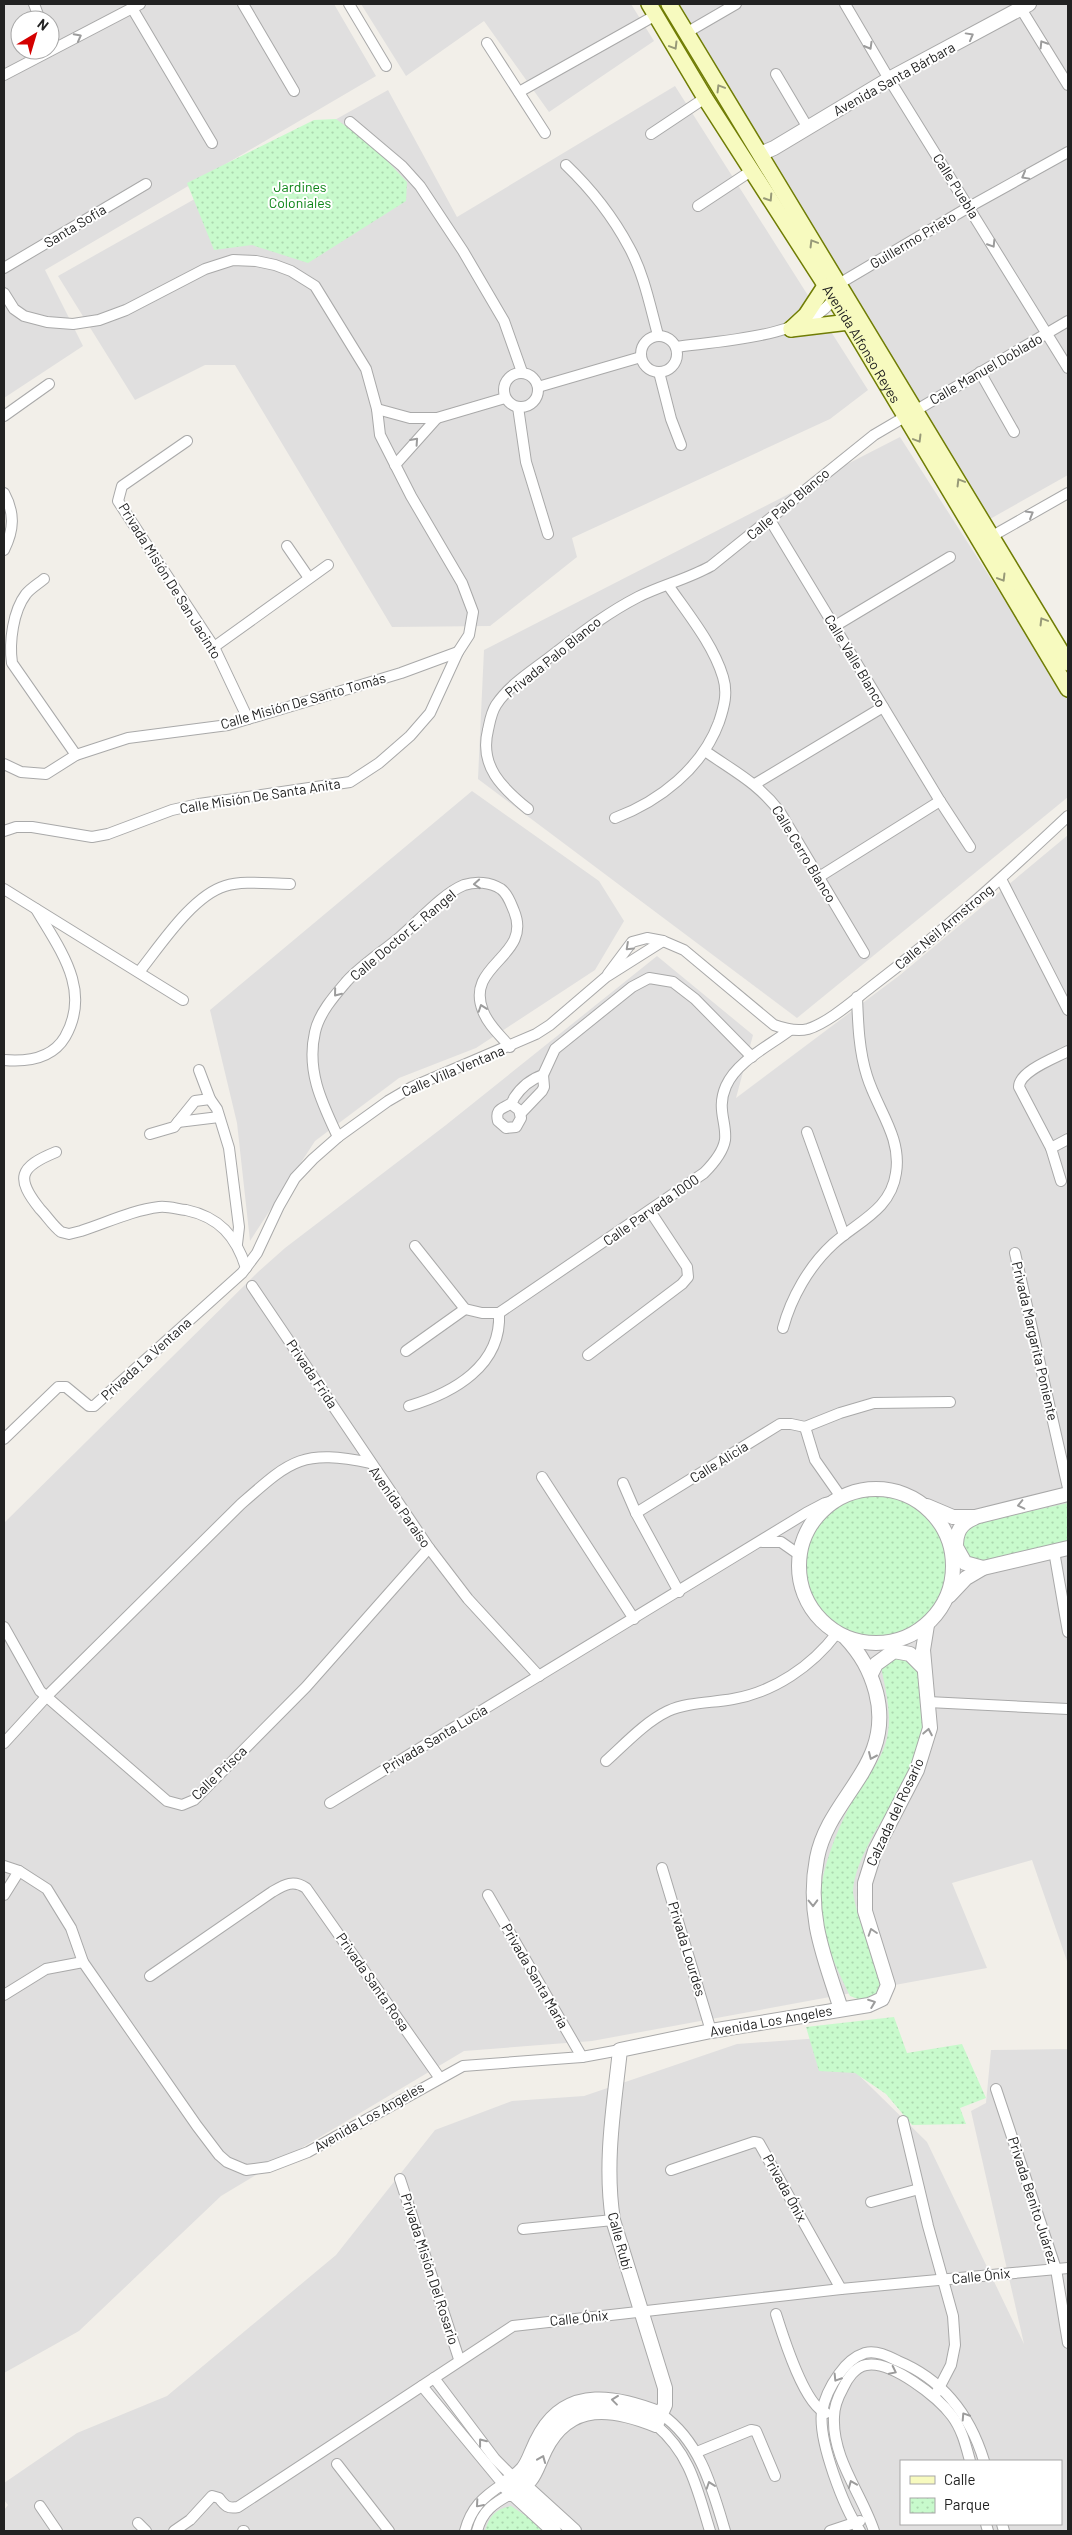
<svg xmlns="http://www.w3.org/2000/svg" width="1072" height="2535" viewBox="0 0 1072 2535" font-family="Barlow,sans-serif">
	<defs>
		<pattern id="park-dots" width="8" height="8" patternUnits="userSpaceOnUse" patternTransform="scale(1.25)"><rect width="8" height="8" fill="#c8facc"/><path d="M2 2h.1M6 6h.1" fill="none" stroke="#acd6af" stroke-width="1.8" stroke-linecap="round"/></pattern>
	</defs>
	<rect width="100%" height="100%" fill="#f2efe9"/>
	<!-- residential -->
	<g fill="#e0dfdf" fill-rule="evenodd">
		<path d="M4,4h330l42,72 -331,194 38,76 -79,52zM20,20h30v30h-30z"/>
		<path d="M361,4h270l23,37 -105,71 -65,-91 -78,55z"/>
		<path d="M679,4h389v471l-78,44z"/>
		<path d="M675,86l193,304 -38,29 -258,119 5,19 -87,69 -98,1 -157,-262h-30l-70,35 -77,-124 330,-186 69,127z"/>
		<path d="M900,437l168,262v98l-271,221 -319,-239 6,-129z"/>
		<path d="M472,791l127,90 25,40 -29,49 -119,78 -77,30 -84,63 -65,100 -13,-118 -27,-113z"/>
		<path d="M1068,835v1129l-36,-104 -80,23 35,85 -395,73 -128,10 -243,145 -142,135 -75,42v-850l254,-251 27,-24 161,-123 211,-169 96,79 -17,63 164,-123z"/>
		<path d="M821,2038l106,104 97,202 -53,-233 15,-8 5,-53 77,-1v482h-1064v-21l4,-5 -4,-5v-17l73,-50 90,-37 169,-141 99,-125 77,-29 72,-5 153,-52zM901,2461h160v63h-160z"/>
	</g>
	<!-- park -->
	<g fill="url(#park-dots)">
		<path d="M336,119l39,29 32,34 -1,19 -98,62 -56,-18 -38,5 -27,-67 127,-63z"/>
		<circle cx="876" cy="1567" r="71"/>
		<path d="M1068,1503v40l-89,21 -8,-3 -11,-21 8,-11 8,-6z"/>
		<path d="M892,1654l24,10c11,39 10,77 -8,114 -11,22 -28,42 -39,65 -7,14 -15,31 -16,47 0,17 20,67 26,87l2,12c-10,12 -17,13 -31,7 -11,-23 -24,-49 -29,-74 -7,-36 14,-89 31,-120 11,-19 28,-39 34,-60 7,-24 0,-51 -5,-75z"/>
		<path d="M894,2017l13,36 55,-9 24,54 -26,10 6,16 -54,1 -26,-31 -31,-21 -36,-2 -13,-44z"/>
		<path d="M511,2506l18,12 13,13h-57c4,-15 11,-22 26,-25z"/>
	</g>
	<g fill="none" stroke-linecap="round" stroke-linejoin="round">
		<defs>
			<g id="minor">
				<path d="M34,4l6,16"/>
				<path d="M243,4l51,87"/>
				<path d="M349,4l37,62"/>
				<path d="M845,4l44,75 179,289"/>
				<path d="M1018,4l50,81"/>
				<path d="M132,8l80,135"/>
				<path d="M686,33l50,-29"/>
				<path d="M487,43l58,90"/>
				<path d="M776,74l32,54"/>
				<path d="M4,75l136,-71"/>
				<path d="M519,92l137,-77"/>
				<path d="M350,122l52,44 18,20 43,65 41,70 18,51"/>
				<path d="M651,134l54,-36"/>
				<path d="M566,165c24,23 47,52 63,82 15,27 21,59 29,88"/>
				<path d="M698,206l53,-35"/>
				<path d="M4,268l142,-84"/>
				<path d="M4,293l10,16 10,7 23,6 26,2 26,-4 27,-10 79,-41 28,-9 23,1 19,4 16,6 24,15 51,83 11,40 3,26 31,61 51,87 11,29 -4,23 -11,17 -28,61 -20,23 -31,27 -29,19 -151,22 -27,6 -64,24 -16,3 -60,-10h-16l-12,4"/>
				<circle cx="659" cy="354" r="18"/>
				<path d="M676,347c42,-6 133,-10 157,-48 2,-4 3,-10 4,-14l132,-78 99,-55"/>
				<path d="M659,372l12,47 10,26"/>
				<path d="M980,372l34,60"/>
				<circle cx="521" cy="390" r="17"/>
				<path d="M538,387l103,-30"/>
				<path d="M518,407l8,55 22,72"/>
				<path d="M377,409l33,9h27l68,-20"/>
				<path d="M4,416l45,-32"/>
				<path d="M187,441l-65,45 -4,15 96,146 34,72"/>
				<path d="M395,465l42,-47"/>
				<path d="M4,493c11,20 10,37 0,57"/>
				<path d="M770,520l170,281 30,46"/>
				<path d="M987,539l81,-46"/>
				<path d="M287,546l22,32"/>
				<path d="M44,579c-6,5 -13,9 -18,15 -13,17 -17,48 -14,69l64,92"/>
				<path d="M835,626l115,-69"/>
				<path d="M214,647l114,-82"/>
				<path d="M705,751c30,21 53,32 75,61l84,141"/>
				<path d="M4,764l17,8 25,2 30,-19 52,-17 100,-13 173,-52 57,-21"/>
				<path d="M755,784l128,-77"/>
				<path d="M528,809c-26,-21 -49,-43 -40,-79 2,-9 3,-17 8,-25 13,-20 36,-34 54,-48 29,-22 55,-43 88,-60 24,-12 50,-18 73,-31l163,-131 194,-114"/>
				<path d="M615,818c45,-17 87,-50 104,-96 5,-15 9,-29 4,-45 -10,-33 -35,-63 -55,-92"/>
				<path d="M819,877l121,-76"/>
				<path d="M1001,879l67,131"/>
				<path d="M4,889l179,111"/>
				<path d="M139,972c21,-26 53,-76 86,-86 19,-6 44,-2 65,-2"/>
				<path d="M608,974l24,-32 15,-4 16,3 21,9 90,75c11,4 22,7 34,4 20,-6 46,-29 63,-42 70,-53 133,-111 197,-171"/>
				<path d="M4,1060c23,2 48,-1 61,-23 27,-47 -5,-87 -29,-128"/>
				<path d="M199,1070l11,29 7,10 12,39 10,79 -2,17"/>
				<path d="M511,1104l8,6 2,8 -5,9 -10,1 -8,-7c-3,-12 4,-12 12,-17 1,0 4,-5 4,-6 8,-12 17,-19 29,-23l12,-26 77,-62 17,-9 24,4 22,17 57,58"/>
				<path d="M521,1113l21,-22 2,-4 -1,-12"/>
				<path d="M178,1122l41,-5"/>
				<path d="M807,1132l37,103"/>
				<path d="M150,1134l24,-7 21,-26 15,-2"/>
				<path d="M338,1137c-16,-34 -32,-66 -23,-105 4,-19 20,-37 32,-51 15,-16 35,-29 53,-44 18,-15 42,-43 64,-52 12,-4 26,-3 37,4 7,5 10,15 13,22 19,46 -50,53 -31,100 5,14 18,25 27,36"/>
				<path d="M1051,1148l17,-9"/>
				<path d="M56,1152c-37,15 -41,26 -16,57 7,7 13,17 21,23l8,2 12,-3c25,-8 52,-21 78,-24 9,-1 18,2 27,3 33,7 50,26 60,58"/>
				<path d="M1061,1181l-10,-33 -32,-61c0,-16 36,-29 49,-36"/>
				<path d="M415,1246l50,63 17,4h17"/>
				<path d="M1015,1253l53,235"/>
				<path d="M252,1286l177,262 39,51 71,77"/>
				<path d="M499,1313l205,-140c8,-8 19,-21 21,-33 2,-18 -9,-31 1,-54 11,-25 43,-40 64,-56"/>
				<path d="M783,1328c8,-30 26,-62 50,-84 24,-22 58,-34 63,-71 6,-36 -19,-64 -29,-97 -8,-25 -9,-52 -10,-79"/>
				<path d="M406,1351l59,-42"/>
				<path d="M588,1355l94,-71 6,-7 -1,-10 -37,-56"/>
				<path d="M409,1406c44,-13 93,-40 90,-93"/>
				<path d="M805,1427l35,-14 34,-10 76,-1"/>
				<path d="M805,1427l10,33 26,37"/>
				<path d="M4,1439l54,-52h8l23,19h5l148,-133 15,-20 22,-47 16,-28 18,-19 25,-22 50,-36 24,-14 124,-53 14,-9 56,-48 57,-36"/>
				<path d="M542,1477l92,142"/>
				<path d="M623,1483l13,30 43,79"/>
				<path d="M636,1513l144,-89h11l14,3"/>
				<path d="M762,1542h19l20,14"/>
				<path d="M1054,1551l14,81"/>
				<path d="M4,1627l36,64 127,110 15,4 12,-5 112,-113 123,-139"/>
				<path d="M928,1702l140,7"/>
				<path d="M4,1743l43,-47 193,-191c51,-45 61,-56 131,-42"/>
				<path d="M606,1761c19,-17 39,-39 62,-50 20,-9 43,-8 65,-12 41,-7 79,-33 104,-66"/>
				<path d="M330,1803l476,-290 19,-10 12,-3"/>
				<path d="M4,1866l15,5 28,18 24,39 12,34 114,164 22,29 8,7 19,8 23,-3 39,-15 155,-86 119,-9 38,-7"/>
				<path d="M662,1868l49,163"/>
				<path d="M4,1895l15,-24"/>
				<path d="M488,1895l94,162"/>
				<path d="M150,1976l122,-84c12,-7 21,-13 34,-4l133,189"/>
				<path d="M4,1995l42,-26 37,-7"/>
				<path d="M996,2089l60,180 12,74"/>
				<path d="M903,2121l25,105 25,90 2,29 -4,20 -14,27"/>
				<path d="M671,2170l83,-28 5,1 82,146"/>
				<path d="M400,2179l59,180"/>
				<path d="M871,2202l48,-13"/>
				<path d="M523,2229l90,-9"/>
				<path d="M776,2314c7,22 28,91 50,99"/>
				<path d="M434,2378l61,81 19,19"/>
				<path d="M422,2386l81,98c-20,13 -32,24 -38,47"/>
				<path d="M661,2414c39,27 51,73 64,117"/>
				<path d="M656,2425c35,30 41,64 54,106"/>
				<path d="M697,2452l54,-22 5,1 19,45"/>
				<path d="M337,2464l52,67"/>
				<path d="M40,2506l17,25"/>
				<path d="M138,2523l8,8"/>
				<path d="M986,2524l2,7"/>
				<path d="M1002,2524l2,7"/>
				<path d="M174,2531l16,-11 22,-24 7,2c6,8 9,11 19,9l275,-181 328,-37 227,-21"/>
				<path d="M243,2531h1"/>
				<path d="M477,2531c5,-20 17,-28 34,-37"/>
				<path d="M830,2531l30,-10"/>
				<path d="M860,2531c-16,-23 -42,-90 -38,-119 2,-12 9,-27 17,-38 7,-10 14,-17 26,-21 11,-3 23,3 33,8 46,19 72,54 86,100"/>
				<path d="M874,2531c-12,-37 -42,-72 -40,-114 0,-10 4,-20 9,-29 4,-9 12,-21 23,-23 25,-5 72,32 86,51 10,13 14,30 18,45"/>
			</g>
			<g id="tertiary">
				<path d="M760,154l14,-6 115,-69 140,-75"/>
				<circle cx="876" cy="1566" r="77"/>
				<path d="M927,1506l26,11h22l93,-23"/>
				<path d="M974,1518c-14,6 -18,14 -18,29l9,16 18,5"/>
				<path d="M949,1596l17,-18 17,-10 85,-20"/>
				<path d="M871,1674l5,-10 18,-13 16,3 14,14"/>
				<path d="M841,2009c-17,-52 -35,-94 -24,-151 12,-62 78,-93 59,-166 -6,-22 -15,-38 -31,-55"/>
				<path d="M519,2481l55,50"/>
				<path d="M511,2494c25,-13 23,-21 34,-44 25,-50 69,-42 111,-25l9,-20v-17l-52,-168c-9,-57 1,-114 7,-170l91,-19 158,-26 13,-6 6,-14 -23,-74v-28l10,-32 42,-81 13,-42 -7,-78 4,-25"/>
				<path d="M554,2531l-51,-47c30,-17 22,-24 38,-51 28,-47 77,-36 120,-19"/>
			</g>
			<g id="secondary">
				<path id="s1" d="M649,4l56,94 144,224 219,367"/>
				<path d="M669,4l399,659"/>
				<path d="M791,329l58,-7"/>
				<path d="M791,329l15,-14 19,-29"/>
			</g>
		</defs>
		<!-- minor casing -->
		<use href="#minor" stroke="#a9a9a9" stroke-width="12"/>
		<!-- tertiary casing -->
		<use href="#tertiary" stroke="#a9a9a9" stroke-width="16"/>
		<!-- secondary casing -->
		<use href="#secondary" stroke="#707d05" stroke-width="18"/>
		<!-- minor -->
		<use href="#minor" stroke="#fff" stroke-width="10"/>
		<!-- tertiary -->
		<use href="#tertiary" stroke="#fff" stroke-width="14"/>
		<!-- secondary -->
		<use href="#secondary" stroke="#f7fabf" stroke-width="15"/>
	</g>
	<!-- one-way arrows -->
	<defs><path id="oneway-chevron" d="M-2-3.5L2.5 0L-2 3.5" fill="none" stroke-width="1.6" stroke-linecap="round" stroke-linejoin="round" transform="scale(1.25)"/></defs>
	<g stroke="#9c9c9c">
		<use href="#oneway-chevron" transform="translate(970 36) rotate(-29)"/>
		<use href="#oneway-chevron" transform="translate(78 37) rotate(-28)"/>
		<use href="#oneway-chevron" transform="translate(1043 44) rotate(-122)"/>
		<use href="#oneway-chevron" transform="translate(869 46) rotate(60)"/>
		<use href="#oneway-chevron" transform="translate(1025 176) rotate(151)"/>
		<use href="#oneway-chevron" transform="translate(992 244) rotate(58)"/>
		<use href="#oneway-chevron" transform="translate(415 441) rotate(-48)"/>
		<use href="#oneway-chevron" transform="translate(1030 514) rotate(-30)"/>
		<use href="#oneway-chevron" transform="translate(477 884) rotate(176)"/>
		<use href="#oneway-chevron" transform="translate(629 947) rotate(137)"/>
		<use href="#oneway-chevron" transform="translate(337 993) rotate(129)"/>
		<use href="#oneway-chevron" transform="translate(482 1008) rotate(-109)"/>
		<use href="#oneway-chevron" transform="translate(1021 1505) rotate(167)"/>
		<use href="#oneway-chevron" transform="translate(928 1732) rotate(-79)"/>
		<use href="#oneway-chevron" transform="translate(872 1756) rotate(114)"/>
		<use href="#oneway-chevron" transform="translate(813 1903) rotate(89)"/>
		<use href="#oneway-chevron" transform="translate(872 1932) rotate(-108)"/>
		<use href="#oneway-chevron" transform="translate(872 2003) rotate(-21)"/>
		<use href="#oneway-chevron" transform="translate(893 2371) rotate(26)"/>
		<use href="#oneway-chevron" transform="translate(837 2378) rotate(122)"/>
		<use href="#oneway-chevron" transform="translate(615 2400) rotate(-173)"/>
		<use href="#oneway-chevron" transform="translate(965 2416) rotate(-123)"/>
		<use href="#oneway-chevron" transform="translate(482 2442) rotate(-128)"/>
		<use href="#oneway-chevron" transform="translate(542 2459) rotate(-68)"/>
		<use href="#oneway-chevron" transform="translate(852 2484) rotate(-112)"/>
		<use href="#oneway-chevron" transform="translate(710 2485) rotate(-109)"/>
		<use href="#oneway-chevron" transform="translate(479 2504) rotate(131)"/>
	</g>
	<g stroke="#979978">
		<use href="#oneway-chevron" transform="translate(674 46) rotate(59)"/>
		<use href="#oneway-chevron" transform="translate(720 88) rotate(-121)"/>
		<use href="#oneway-chevron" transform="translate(769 198) rotate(57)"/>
		<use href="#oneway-chevron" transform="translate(813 243) rotate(-121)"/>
		<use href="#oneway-chevron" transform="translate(918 439) rotate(59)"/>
		<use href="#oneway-chevron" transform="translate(960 482) rotate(-121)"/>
		<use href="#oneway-chevron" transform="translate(1002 578) rotate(59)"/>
		<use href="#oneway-chevron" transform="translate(1043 621) rotate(-121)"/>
	</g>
	<g text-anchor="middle" stroke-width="4" stroke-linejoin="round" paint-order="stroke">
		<!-- street labels -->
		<g font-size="14" fill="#222" stroke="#fff">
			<text transform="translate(894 79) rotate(-29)" y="5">Avenida Santa Bárbara</text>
			<text transform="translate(956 186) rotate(58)" y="5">Calle Puebla</text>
			<text transform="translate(75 226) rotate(-31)" y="5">Santa Sofia</text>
			<text transform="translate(913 240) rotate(-31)" y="5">Guillermo Prieto</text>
			<text dy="5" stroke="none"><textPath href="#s1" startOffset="401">Avenida Alfonso Reyes</textPath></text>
			<text transform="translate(986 369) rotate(-30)" y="5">Calle Manuel Doblado</text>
			<text transform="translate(788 504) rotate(-40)" y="5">Calle Palo Blanco</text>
			<text transform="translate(170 581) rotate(58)" y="5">Privada Misión De San Jacinto</text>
			<text transform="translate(553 657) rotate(-39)" y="5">Privada Palo Blanco</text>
			<text transform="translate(855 661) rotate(59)" y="5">Calle Valle Blanco</text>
			<text transform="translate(303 701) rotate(-16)" y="5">Calle Misión De Santo Tomás</text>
			<text transform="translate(260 796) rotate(-9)" y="5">Calle Misión De Santa Anita</text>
			<text transform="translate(804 854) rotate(59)" y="5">Calle Cerro Blanco</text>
			<text transform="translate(944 927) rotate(-40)" y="5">Calle Neil Armstrong</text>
			<text transform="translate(403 935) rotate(-40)" y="5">Calle Doctor E. Rangel</text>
			<text transform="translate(453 1071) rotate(-23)" y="5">Calle Villa Ventana</text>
			<text transform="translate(651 1210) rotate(-35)" y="5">Calle Parvada 1000</text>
			<text transform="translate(1035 1341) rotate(77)" y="5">Privada Margarita Poniente</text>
			<text transform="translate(146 1359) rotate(-42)" y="5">Privada La Ventana</text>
			<text transform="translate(312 1374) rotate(56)" y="5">Privada Frida</text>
			<text transform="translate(719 1462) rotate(-32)" y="5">Calle Alicia</text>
			<text transform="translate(400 1507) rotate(55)" y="5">Avenida Paraíso</text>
			<text transform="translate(435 1739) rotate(-31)" y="5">Privada Santa Lucía</text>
			<text transform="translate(219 1773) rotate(-44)" y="5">Calle Prisca</text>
			<text transform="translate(895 1812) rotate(-65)" y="5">Calzada del Rosario</text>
			<text transform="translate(687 1949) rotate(73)" y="5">Privada Lourdes</text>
			<text transform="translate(535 1976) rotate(60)" y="5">Privada Santa María</text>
			<text transform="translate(373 1982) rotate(55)" y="5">Privada Santa Rosa</text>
			<text transform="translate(771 2021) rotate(-10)" y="5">Avenida Los Angeles</text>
			<text transform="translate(369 2117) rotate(-30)" y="5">Avenida Los Angeles</text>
			<text transform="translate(785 2188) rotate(61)" y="5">Privada Ónix</text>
			<text transform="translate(1033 2200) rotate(72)" y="5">Privada Benito Juárez</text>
			<text transform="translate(620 2241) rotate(75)" y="5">Calle Rubí</text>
			<text transform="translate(430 2269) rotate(72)" y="5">Privada Misión Del Rosario</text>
			<text transform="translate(981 2276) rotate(-6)" y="5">Calle Ónix</text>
			<text transform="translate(579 2318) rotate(-6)" y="5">Calle Ónix</text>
		</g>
		<!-- park labels -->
		<g font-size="14" fill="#0c8416" stroke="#fff">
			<text x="300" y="192">Jardines<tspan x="300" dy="16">Coloniales</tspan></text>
		</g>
	</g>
	<!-- border -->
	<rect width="1072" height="2535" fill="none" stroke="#222222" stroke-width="10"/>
	<!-- legend -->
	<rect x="900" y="2460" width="162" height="65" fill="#ffffff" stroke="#a7a7a7"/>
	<rect x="910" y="2476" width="25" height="8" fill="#f7fabf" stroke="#a7a7a7"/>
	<text x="944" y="2485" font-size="15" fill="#222222">Calle</text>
	<rect x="910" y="2498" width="25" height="15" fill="url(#park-dots)" stroke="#a7a7a7"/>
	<text x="944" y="2510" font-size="15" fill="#222222">Parque</text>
	<!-- north arrow -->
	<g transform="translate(35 35) rotate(38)"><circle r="24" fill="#ffffff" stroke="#a7a7a7"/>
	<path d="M0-4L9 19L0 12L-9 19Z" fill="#d40000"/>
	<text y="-8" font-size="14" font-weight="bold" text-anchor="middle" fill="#222222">N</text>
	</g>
</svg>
